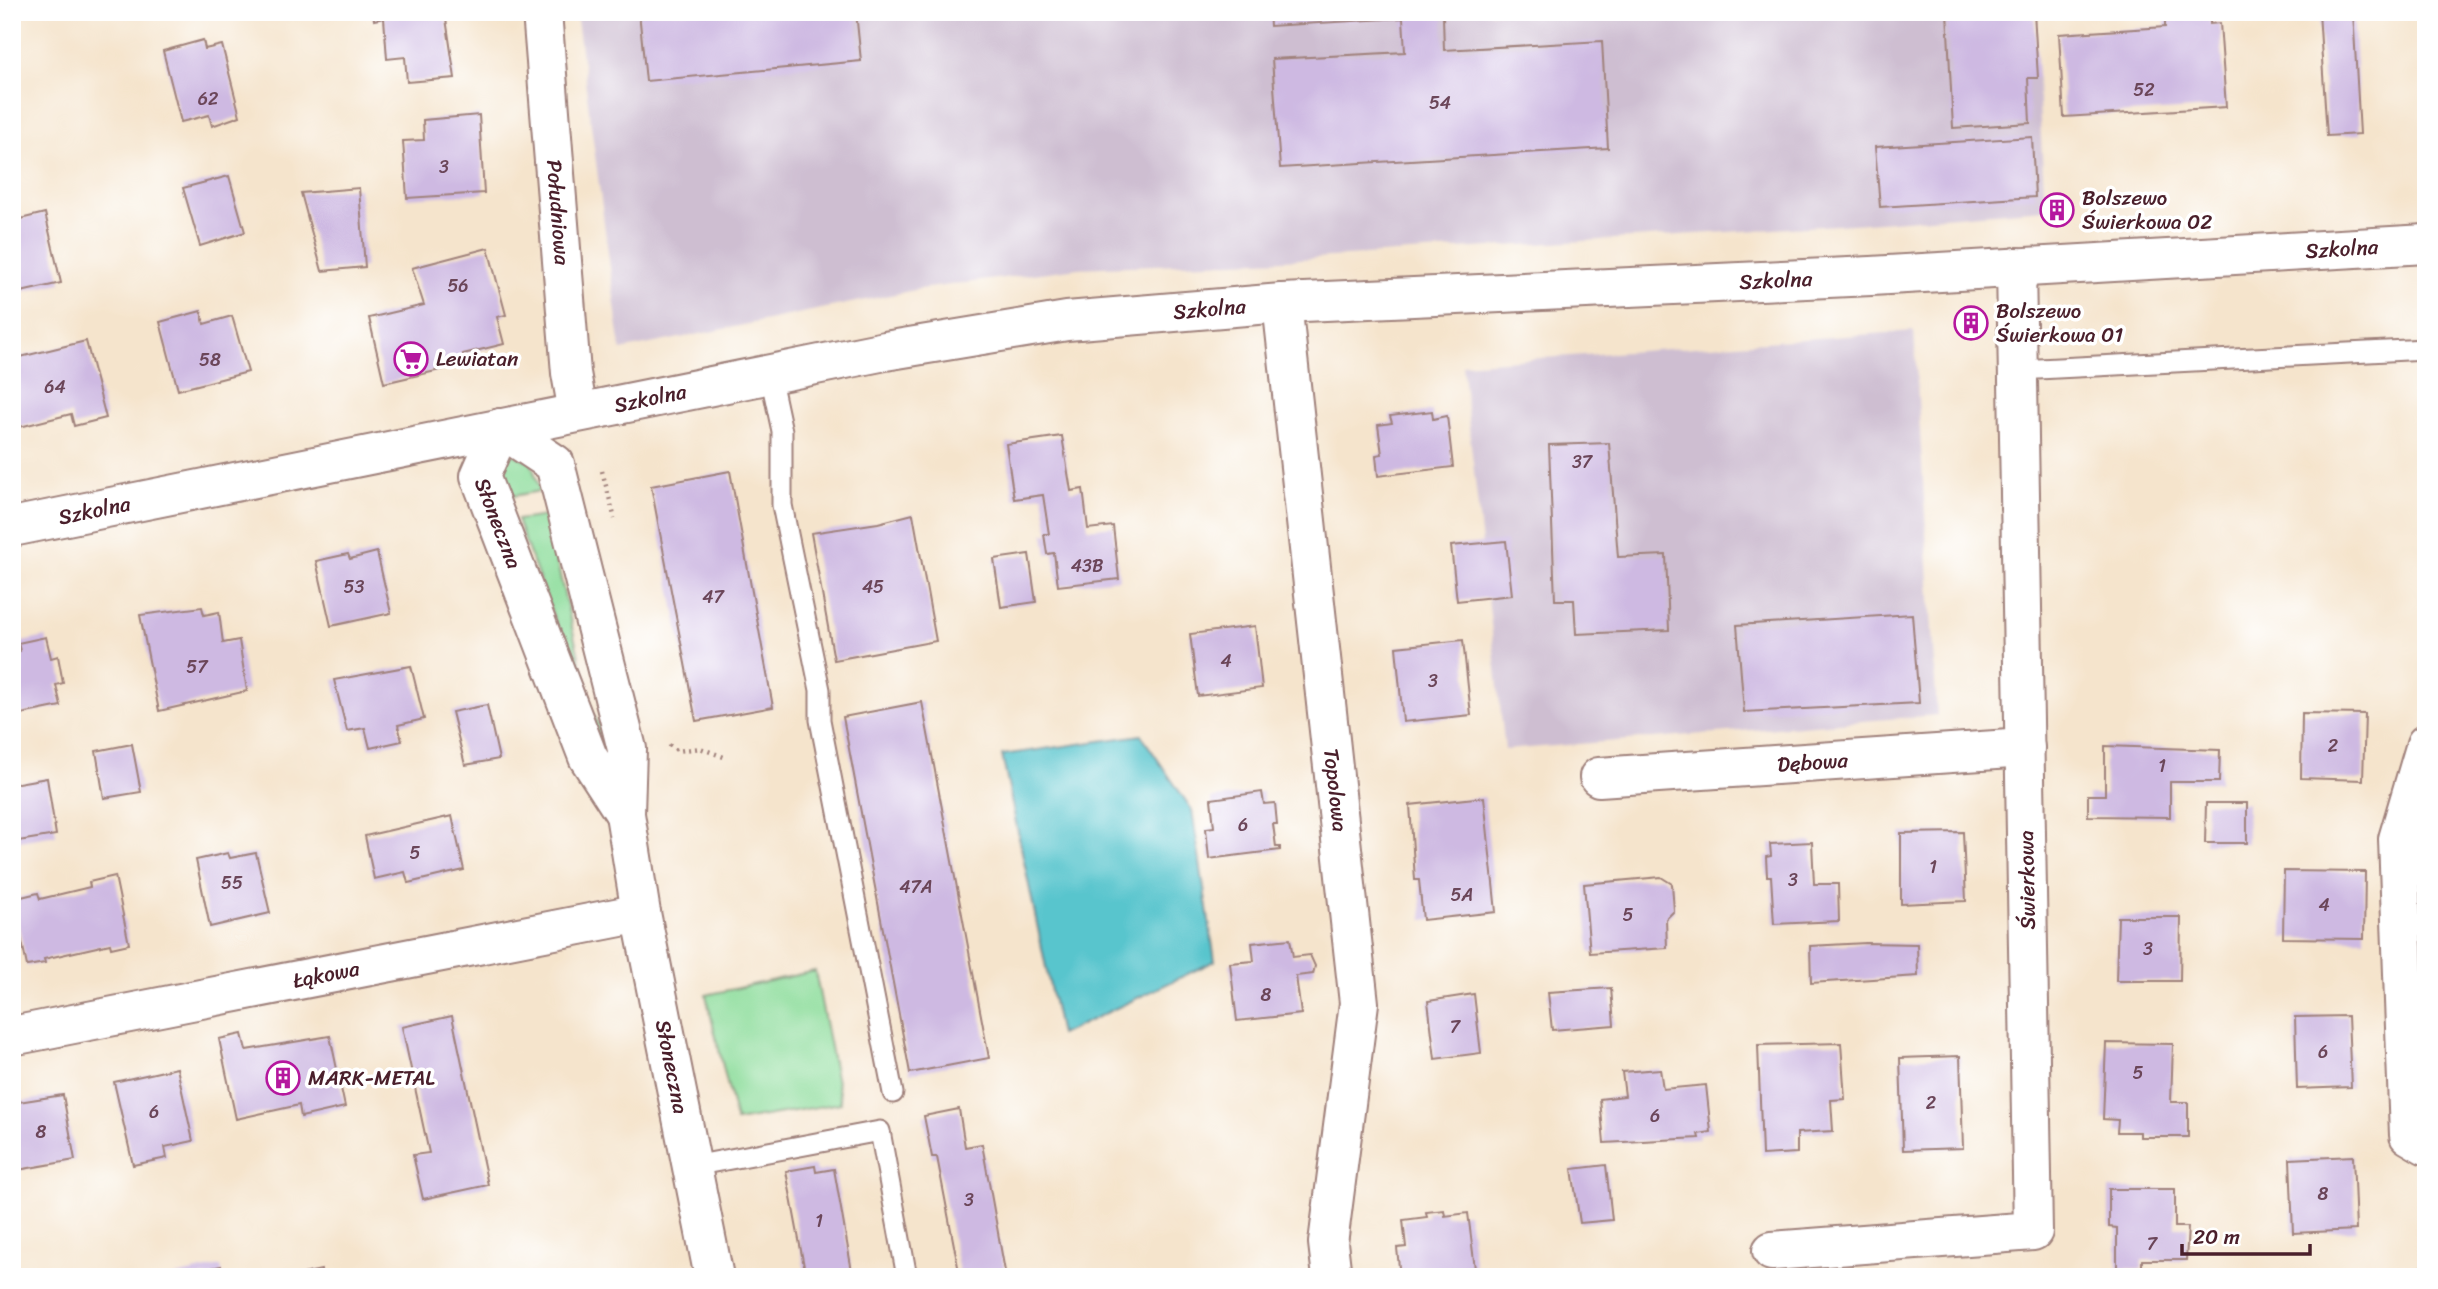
<svg xmlns="http://www.w3.org/2000/svg" width="2438" height="1289" viewBox="0 0 2438 1289" font-family="Sriracha,sans-serif">
	<rect width="100%" height="100%" fill="#fff"/>
	<filter id="ink" filterUnits="userSpaceOnUse"><feTurbulence type="fractalNoise" baseFrequency=".0143" numOctaves="2"/><feDisplacementMap in="SourceGraphic" scale="14" xChannelSelector="R" yChannelSelector="G"/><feConvolveMatrix kernelMatrix="1 2 1 2 8 2 1 2 1" color-interpolation-filters="sRGB"/></filter>
	<filter id="wash" filterUnits="userSpaceOnUse"><feTurbulence type="fractalNoise" baseFrequency=".00686" numOctaves="4" result="noise"/><feDisplacementMap in="SourceGraphic" scale="28" xChannelSelector="R" yChannelSelector="G"/><feGaussianBlur stdDeviation="1.57" result="paint"/><feColorMatrix in="noise" values="0 0 0 0 0 0 0 0 0 0 0 0 0 0 0 0 0 1.4 0 .05"/><feComposite in="paint" operator="in"/></filter>
	<g filter="url(#wash)">
		<rect width="100%" height="100%" fill="#f5e4cc"/>
		<!-- industrial -->
		<g fill="#cebed1">
			<path d="M576,12h1458l11,197 -191,15 -570,36 -206,8 -158,21 -299,61z"/>
			<path d="M1914,331l23,384 -432,35 -43,-386z"/>
		</g>
		<!-- green -->
		<g fill="#8edd9c" stroke="#6c7e64" stroke-width="2">
			<path d="M504,450l27,12 9,29 -32,6 -10,-29z"/>
			<path d="M546,516l46,197 21,36 -8,5 -88,-234z"/>
			<path d="M815,971l26,132 -105,18 -30,-126z"/>
			<path d="M2426,1262v15h-27z"/>
		</g>
		<!-- water -->
		<path fill="#58c5cd" stroke="#51727c" stroke-width="2" d="M1141,735l51,75 23,151 -155,74 -58,-280z"/>
		<g id="blocks">
			<!-- building -->
			<g fill="#ceb9e2">
				<path d="M373,12h72l10,66 -48,4 -2,-25 -18,2 -3,-41 -10,2z"/>
				<path d="M639,12h217l5,49 -215,20z"/>
				<path d="M1269,12h197l-23,4 1,34 158,-9 6,107 -328,20 -8,-109 133,-7 -2,-34 -133,8z"/>
				<path d="M1947,12h87l4,66h-10l2,45 -77,5z"/>
				<path d="M2165,12h45v12l10,-1 6,84 -162,10 -5,-83 106,-7z"/>
				<path d="M2319,12h34l7,122 -33,2z"/>
				<path d="M203,40l2,9 17,-4 18,71 -28,10 -3,-11 -28,7 -18,-71z"/>
				<path d="M479,115l5,78 -77,5 -4,-57 21,-1 -1,-20z"/>
				<path d="M2032,137l3,60 -155,10 -5,-60z"/>
				<path d="M229,176l16,56 -45,14 -17,-58z"/>
				<path d="M359,188l6,79 -43,4 -21,-78z"/>
				<path d="M2067,205v9l-19,1 -1,-9z"/>
				<path d="M45,213l16,70 -49,11v-73z"/>
				<path d="M488,248l18,67 -9,2 7,27 -41,10 3,10 -82,19 -15,-65 55,-13 -12,-37z"/>
				<path d="M201,311l3,13 28,-8 16,56 -70,18 -18,-68z"/>
				<path d="M1980,318l1,8 -19,2v-9z"/>
				<path d="M86,341l20,77 -32,8 -3,-12 -59,15v-70z"/>
				<path d="M1432,411l1,8 14,-3 6,51 -75,9 -2,-21 6,-1 -4,-29 14,-2 -2,-7z"/>
				<path d="M1062,436l9,55 12,-2 5,40 25,-3 6,53 -61,7 -4,-33 -7,1 -3,-20h5l-6,-39 -29,4 -8,-55z"/>
				<path d="M1609,443l9,114 48,-2 3,75 -93,4 -2,-34h-19l-6,-155z"/>
				<path d="M730,471l43,236 -77,14 -45,-235z"/>
				<path d="M913,514l23,127 -102,19 -23,-127 67,-10z"/>
				<path d="M1506,541l6,54 -55,6 -6,-55z"/>
				<path d="M377,552l14,61 -60,13 -15,-65 32,-7 2,5z"/>
				<path d="M1029,554l7,48 -35,5 -7,-48z"/>
				<path d="M202,607l2,8 15,-3 4,31 16,-3 8,51 -88,20 -19,-96z"/>
				<path d="M1912,614l7,89 -175,9 -7,-87z"/>
				<path d="M1255,626l7,62 -64,8 -8,-62z"/>
				<path d="M46,637l5,21 7,-2 5,27 -7,2 5,21 -40,8 -2,-10 -7,2v-54l8,-1 -2,-8z"/>
				<path d="M1463,640l8,75 -68,7 -7,-75z"/>
				<path d="M411,666l13,53 -26,6 4,16 -32,7 -5,-20 -18,3 -13,-51z"/>
				<path d="M922,702l67,356 -79,15 -67,-356z"/>
				<path d="M487,705l12,54 -34,6 -13,-53z"/>
				<path d="M2302,713l63,1 -2,66 -62,-2z"/>
				<path d="M132,744l9,48 -37,6 -8,-47z"/>
				<path d="M2105,746l115,4 -1,32h-49v35l-82,-1v-21h17z"/>
				<path d="M47,778l9,57 -44,7v-58z"/>
				<path d="M1262,792l2,12 11,-1 2,21h-4l3,23h4v3l-71,9 -3,-31 8,-1 -3,-28z"/>
				<path d="M1484,797l12,115 -73,8 -4,-40h-4l-5,-75z"/>
				<path d="M2206,803h41v40h-42z"/>
				<path d="M452,816l12,54 -56,13 -3,-11 -31,7 -9,-43z"/>
				<path d="M1963,832l3,69 -65,3v-71z"/>
				<path d="M1812,842l2,42h24l1,37 -65,3 -3,-48h-4l-1,-19 5,-1 -1,-12z"/>
				<path d="M228,853l2,5 26,-5 14,60 -60,14 -14,-67z"/>
				<path d="M2284,871l81,1 -1,67 -81,-1z"/>
				<path d="M115,876l14,68 -18,4 -1,-4 -66,15 1,4 -18,3 -14,-67 25,-6 2,6 50,-12 -1,-5z"/>
				<path d="M1661,877l11,7 2,27 -8,8 1,29 -77,5 -6,-69z"/>
				<path d="M2118,917h63l-1,64h-64z"/>
				<path d="M1290,939l3,18 17,-2 5,11 -2,8 -17,2 5,38 -64,7 -7,-58 24,-2 -2,-18z"/>
				<path d="M1866,943l51,1 1,32 -107,7 -1,-37z"/>
				<path d="M1611,988l3,37 -62,5 -4,-38z"/>
				<path d="M1474,994l7,59 -46,6 -7,-58z"/>
				<path d="M452,1016l36,169 -65,14 -10,-44 16,-2 -27,-126z"/>
				<path d="M2348,1016l3,71 -54,2 -2,-72z"/>
				<path d="M242,1034l4,16 84,-14 15,71 -44,10 -2,-12 -63,14 -17,-80z"/>
				<path d="M1841,1043l4,56 -14,1 2,31 -36,2v20l-35,2 -4,-110z"/>
				<path d="M2106,1043l67,1 -2,58h17v35h-48v-5h-23l1,-12 -15,-1z"/>
				<path d="M1960,1056l3,92 -60,2 -3,-92z"/>
				<path d="M177,1068l16,73 -28,6 2,11 -34,7 -19,-83z"/>
				<path d="M1660,1069l3,20 43,-4 5,47 -13,2 1,4 -95,5 -4,-44 25,-3 -3,-24z"/>
				<path d="M63,1095l12,65 -63,11v-68z"/>
				<path d="M959,1109l6,38 17,-3 24,133h-46l-23,-120h-5l-8,-41z"/>
				<path d="M2353,1156l3,74 -63,3 -3,-74z"/>
				<path d="M1606,1165l6,55 -32,3 -8,-54z"/>
				<path d="M815,1166l1,6 18,-3 19,108h-47l-20,-106z"/>
				<path d="M2109,1189h66v38h13l-2,33h-44v9l-25,-1v-40l-8,-1z"/>
				<path d="M1444,1210l1,6 23,-3 8,64h-76l-3,-29 9,-1 -3,-27 24,-3 -1,-5z"/>
				<path d="M221,1266l2,11h-48v-1z"/>
				<path d="M321,1270l2,7h-29v-1z"/>
			</g>
		</g>
	</g>
	<g filter="url(#ink)">
		<use href="#blocks" fill-opacity="0" stroke="#a0827c" stroke-width="2"/>
		<g fill="none" stroke-linecap="round" stroke-linejoin="round">
			<defs>
				<g id="lane">
					<path d="M2018,370l408,-21"/>
					<path d="M770,375l12,56v74l38,185v30l73,373"/>
					<path d="M693,1166l187,-35 27,146"/>
				</g>
				<g id="street">
					<path id="s1" d="M542,12l29,361 7,39"/>
					<path id="s2" d="M1282,303l77,700 -31,240 4,34"/>
					<path d="M2426,744l-28,95 11,296 17,10"/>
					<path id="s3" d="M1599,777l426,-29"/>
					<path id="s4" d="M12,1036l629,-123"/>
					<path d="M1772,1251l261,-20 -17,-964"/>
				</g>
				<g id="secondary">
					<path id="s5" d="M501,428l54,36 72,285 -2,65 16,99 73,364"/>
					<path id="s6" d="M501,428l-21,48 108,281 37,57"/>
					<path id="s7" d="M12,527l873,-176 182,-30 215,-18 589,-27 555,-32"/>
				</g>
			</defs>
			<!-- lane casing -->
			<use href="#lane" stroke="#a0827c" stroke-width="23"/>
			<!-- street casing -->
			<use href="#street" stroke="#a0827c" stroke-width="42"/>
			<!-- secondary casing -->
			<use href="#secondary" stroke="#a0827c" stroke-width="42"/>
			<!-- path -->
			<g stroke="#a0827c" stroke-width="4.5" stroke-dasharray="2 5" stroke-linecap="butt">
				<path d="M602,471l13,48"/>
				<path d="M669,745l9,6 22,-3 24,9"/>
			</g>
			<!-- lane -->
			<use href="#lane" stroke="#fff" stroke-width="19"/>
			<!-- street -->
			<use href="#street" stroke="#fff" stroke-width="38"/>
			<!-- secondary -->
			<use href="#secondary" stroke="#fff" stroke-width="38"/>
		</g>
	</g>
	<!-- icons -->
	<defs>
		<symbol id="building-ring" viewBox="-11 -11 22 22"><circle r="9.5" fill="#fff" stroke="#b5179e" stroke-width="1.5"/><path d="M-4-6H4V6H1V3H-1V6H-4ZM-2.5-4.3h1.7v1.8h-1.7ZM.8-4.3h1.7v1.8H.8ZM-2.5-1h1.7V.8h-1.7ZM.8-1h1.7V.8H.8Z" fill="#b5179e"/></symbol>
		<symbol id="supermarket-ring" viewBox="-11 -11 22 22"><circle r="9.5" fill="#fff" stroke="#b5179e" stroke-width="1.5"/><path d="M-6-5.5h2.5l.6 2H6L4.5 2H-2.5L-4.4-4H-6ZM-1.5 3.2a1.3 1.3 0 1 0 .1 0ZM3 3.2a1.3 1.3 0 1 0 .1 0Z" fill="#b5179e"/></symbol>
	</defs>
	<g fill-rule="evenodd">
		<use href="#building-ring" x="2038" y="191" width="38" height="38"/>
		<use href="#building-ring" x="1952" y="304" width="38" height="38"/>
		<use href="#supermarket-ring" x="392" y="340" width="38" height="38"/>
		<use href="#building-ring" x="264" y="1059" width="38" height="38"/>
	</g>
	<g text-anchor="middle" stroke-width="7" stroke-linejoin="round" paint-order="stroke">
		<!-- number labels -->
		<g font-size="18" fill="#6b4659">
			<text x="2144" y="96">52</text>
			<text x="208" y="105">62</text>
			<text x="1440" y="109">54</text>
			<text x="444" y="173">3</text>
			<text x="458" y="292">56</text>
			<text x="210" y="366">58</text>
			<text x="55" y="393">64</text>
			<text x="1582" y="468">37</text>
			<text x="1087" y="572">43B</text>
			<text x="354" y="593">53</text>
			<text x="873" y="593">45</text>
			<text x="713" y="603">47</text>
			<text x="1226" y="667">4</text>
			<text x="197" y="673">57</text>
			<text x="1433" y="687">3</text>
			<text x="2333" y="752">2</text>
			<text x="2162" y="772">1</text>
			<text x="1243" y="831">6</text>
			<text x="415" y="859">5</text>
			<text x="1933" y="873">1</text>
			<text x="1793" y="886">3</text>
			<text x="232" y="889">55</text>
			<text x="916" y="893">47A</text>
			<text x="1462" y="901">5A</text>
			<text x="2324" y="911">4</text>
			<text x="1628" y="921">5</text>
			<text x="2148" y="955">3</text>
			<text x="1266" y="1001">8</text>
			<text x="1455" y="1033">7</text>
			<text x="2323" y="1058">6</text>
			<text x="2138" y="1079">5</text>
			<text x="1931" y="1109">2</text>
			<text x="154" y="1118">6</text>
			<text x="1655" y="1122">6</text>
			<text x="41" y="1138">8</text>
			<text x="2323" y="1200">8</text>
			<text x="969" y="1206">3</text>
			<text x="819" y="1227">1</text>
			<text x="2152" y="1250">7</text>
		</g>
		<!-- poi labels -->
		<g font-size="21" fill="#4a1f2b" stroke="#fff" text-anchor="start">
			<text x="2082" y="205">Bolszewo<tspan x="2082" dy="24">Świerkowa 02</tspan></text>
			<text x="1996" y="318">Bolszewo<tspan x="1996" dy="24">Świerkowa 01</tspan></text>
			<text x="436" y="366">Lewiatan</text>
			<text x="308" y="1085">MARK-METAL</text>
		</g>
		<!-- street labels -->
		<g font-size="21" fill="#4a1f2b" stroke="#fff">
			<text dy="7" stroke="none"><textPath href="#s1" startOffset="201">Południowa</textPath></text>
			<text dy="7" stroke="none"><textPath href="#s7" startOffset="2352">Szkolna</textPath></text>
			<text dy="7" stroke="none"><textPath href="#s7" startOffset="1785">Szkolna</textPath></text>
			<text dy="7" stroke="none"><textPath href="#s7" startOffset="1218">Szkolna</textPath></text>
			<text dy="7" stroke="none"><textPath href="#s7" startOffset="651">Szkolna</textPath></text>
			<text dy="7" stroke="none"><textPath href="#s7" startOffset="84">Szkolna</textPath></text>
			<text dy="7" stroke="none"><textPath href="#s6" startOffset="103">Słoneczna</textPath></text>
			<text dy="7" stroke="none"><textPath href="#s3" startOffset="214">Dębowa</textPath></text>
			<text dy="7" stroke="none"><textPath href="#s2" startOffset="490">Topolowa</textPath></text>
			<text transform="translate(2027 880) rotate(-91)" y="7">Świerkowa</text>
			<text dy="7" stroke="none"><textPath href="#s4" startOffset="320">Łąkowa</textPath></text>
			<text dy="7" stroke="none"><textPath href="#s5" startOffset="681">Słoneczna</textPath></text>
		</g>
	</g>
	<!-- margin -->
	<rect width="2438" height="1289" fill="none" stroke="#fff" stroke-width="42"/>
	<!-- scale -->
	<path d="M2182 1244v10h128v-10" fill="none" stroke="#4a1f2b" stroke-width="3.5"/>
	<text x="2193" y="1244" font-size="21" fill="#4a1f2b" stroke="#ffffff" stroke-width="5" paint-order="stroke">20 m</text>
</svg>
